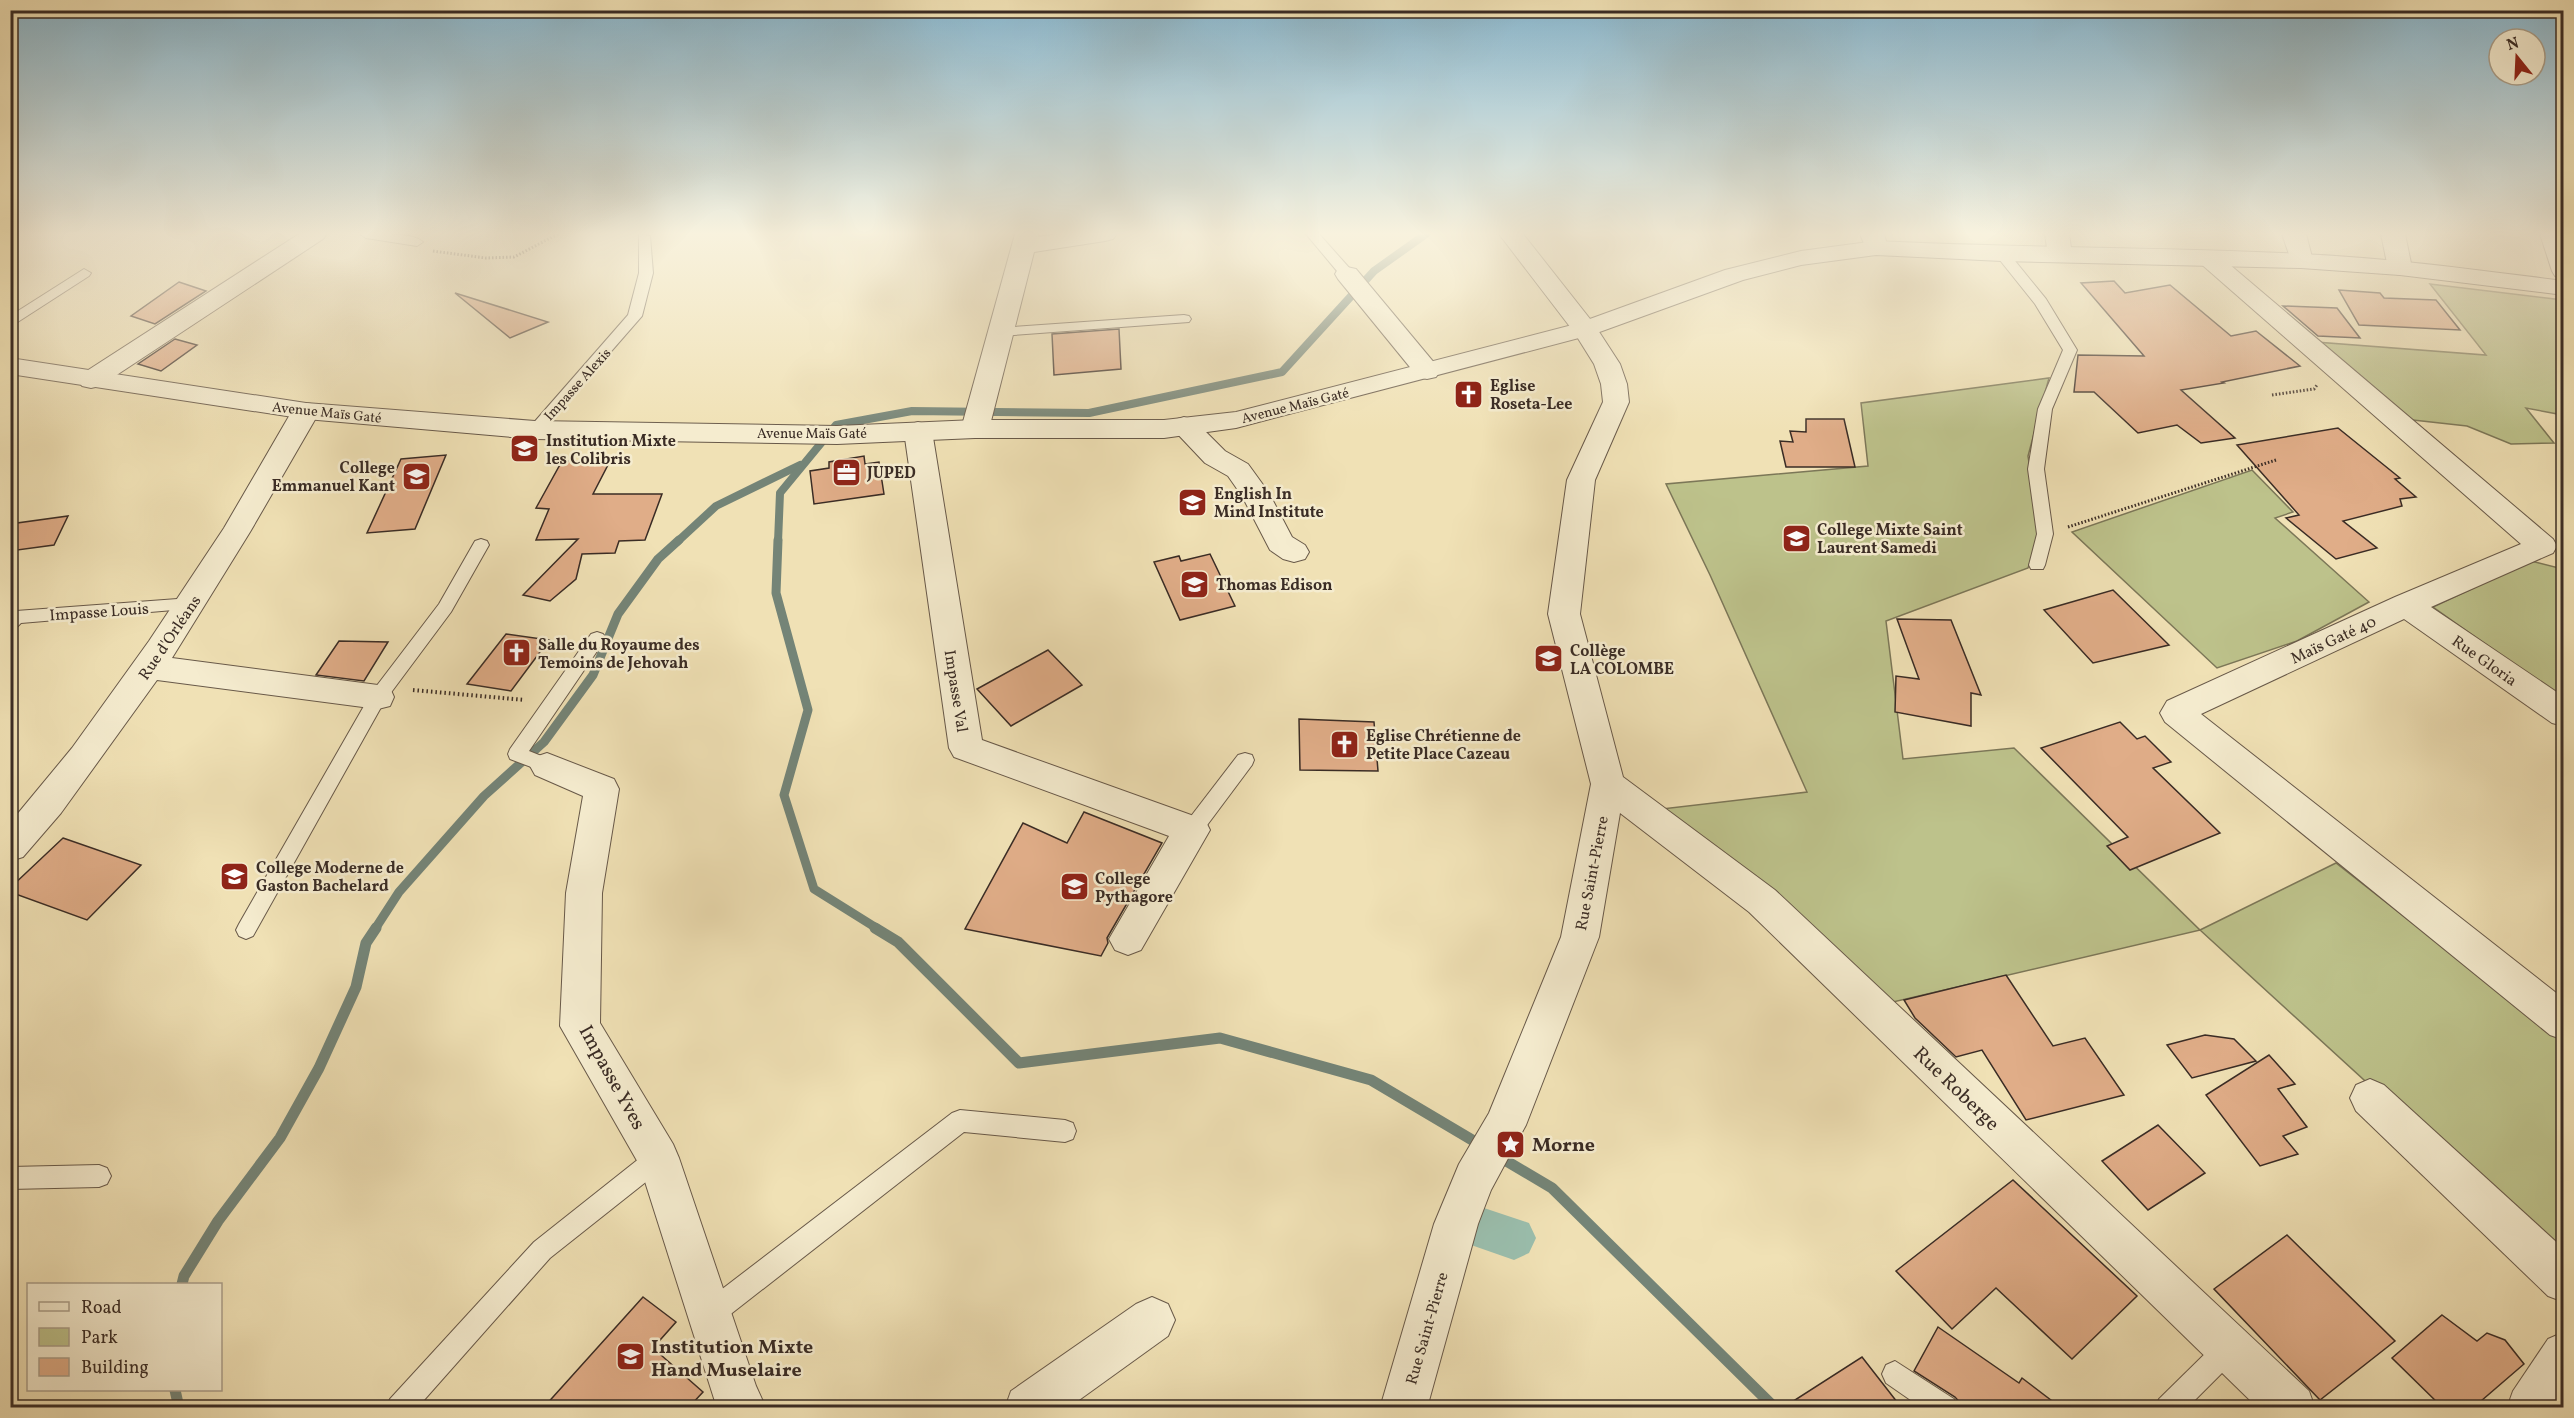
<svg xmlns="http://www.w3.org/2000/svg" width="2574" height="1418" viewBox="0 0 2574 1418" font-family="Vollkorn,serif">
	<rect width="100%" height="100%" fill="#f0e1b5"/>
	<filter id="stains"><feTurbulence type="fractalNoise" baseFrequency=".00333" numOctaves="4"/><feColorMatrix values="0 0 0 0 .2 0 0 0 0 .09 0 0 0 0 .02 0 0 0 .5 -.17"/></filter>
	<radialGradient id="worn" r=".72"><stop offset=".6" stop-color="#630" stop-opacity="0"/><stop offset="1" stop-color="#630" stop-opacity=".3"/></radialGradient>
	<!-- green -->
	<g fill="#bdc28b" stroke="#7c7758" stroke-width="1.5">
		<path d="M2430,284l133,16v115l-37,-7 28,35 -43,1 -44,-18 -63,-7 -89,-77 171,13z"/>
		<path d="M2049,378l-21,78 12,78 -12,34 -142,53 17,138 111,-11 186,182 136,-67 227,178v221l-363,-332 -324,76 -223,-196 154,-18 -97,-217 -44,-91 202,-18 -7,-63z"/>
		<path d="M2252,470l41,42 -18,6 94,84 -72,39 -80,27 -145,-136z"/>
		<path d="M2531,561l32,8v130l-130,-92z"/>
	</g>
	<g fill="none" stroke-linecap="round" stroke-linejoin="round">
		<!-- stream-far2 -->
		<g stroke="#748477" stroke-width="8">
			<path d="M677,542l39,-36 84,-41"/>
			<path d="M778,542l2,-49 56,-68 76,-14 177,2 193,-41 92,-101 52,-37"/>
		</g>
		<!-- stream-far1 -->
		<g stroke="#748477" stroke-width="9">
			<path d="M778,540l-2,53 32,117 -24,85 30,94 64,40"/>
			<path d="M375,929l24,-37 85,-96 60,-54 49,-67 25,-61 40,-55 21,-19"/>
		</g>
		<!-- stream -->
		<g stroke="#748477" stroke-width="11">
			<path d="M875,928l23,14 121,121 201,-25 151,42 113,67"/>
			<path d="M1498,1156l54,32 223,220"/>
			<path d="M182,1284l2,-8 34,-55 62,-83 39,-70 37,-81 10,-44 10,-15"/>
			<path d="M175,1390l4,18"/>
		</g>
		<!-- canal -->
		<path fill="#9abead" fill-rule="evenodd" d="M1469,1203l60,20 7,15 -7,15 -15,7 -60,-21 -7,-15 7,-15z"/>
	</g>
	<!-- building -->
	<g fill="#e0ad88" stroke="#3a2c25" stroke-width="1.5">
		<path d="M2114,281l11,12 45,-8 61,51 25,-5 44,35 -78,16 2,1 -43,7 54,48 -34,5 -24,-18 -39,8 -44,-41h-20l4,-37 66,1 -63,-73z"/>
		<path d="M179,282l27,9 -51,33 -24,-8z"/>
		<path d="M2339,290l41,3 4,5 52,2 24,30 -101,-5z"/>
		<path d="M455,293l93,29 -38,16z"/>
		<path d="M2283,306l54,2 23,30 -42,-2z"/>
		<path d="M1119,329l2,40 -67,6 -2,-41z"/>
		<path d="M175,339l22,6 -36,26 -23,-7z"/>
		<path d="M1806,419h38l11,48h-69l-6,-26 13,1 -3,-11 16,1z"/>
		<path d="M2338,428l62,50 -5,1 21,18 -16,2 2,7 -59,15 34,27 -41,11 -50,-41 13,-3 -62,-70z"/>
		<path d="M446,455l-31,74 -48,4 34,-74z"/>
		<path d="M864,456l1,8 14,-2 5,32 -70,10 -4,-33 19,-3v-6z"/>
		<path d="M562,461h48l-17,33h69l-17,46 -26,1 -4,12 -33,1 -6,25 -26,22 -27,-6 55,-56 -42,1 13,-31 -13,-1z"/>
		<path d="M68,516l-14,29 -44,6v-27z"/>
		<path d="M1210,554l25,52 -55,14 -26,-58 25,-6 2,5z"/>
		<path d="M2113,590l56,55 -76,18 -49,-53z"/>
		<path d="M1897,619l54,1 30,75 -10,-2v33l-76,-14 1,-36 23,3z"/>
		<path d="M506,634l43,6 -38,51 -44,-7z"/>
		<path d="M339,641l49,1 -24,39 -48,-6z"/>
		<path d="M1048,650l34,35 -71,41 -34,-37z"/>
		<path d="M1299,719l75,3 4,49 -78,-1z"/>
		<path d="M2120,722l17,17 8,-3 26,26 -18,6 67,65 -90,37 -23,-24 21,-9 -87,-89z"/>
		<path d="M1084,812l78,31 -55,95 1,5 -7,13 -136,-27 58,-106 44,20z"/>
		<path d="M63,838l78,27 -54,55 -77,-28v-4z"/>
		<path d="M2006,975l47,71 32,-8 39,57 -98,25 -44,-70 -26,7 -41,-39 -11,-18z"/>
		<path d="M2205,1035l29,4 22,22 -64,17 -25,-33z"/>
		<path d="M2269,1055l26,29 -17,5 29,38 -24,9 15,18 -38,12 -54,-71z"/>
		<path d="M2158,1125l47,48 -57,37 -46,-49z"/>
		<path d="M2013,1180l124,116 -65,63 -76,-71 -44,41 -56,-58z"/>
		<path d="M2287,1235l108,106 -75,59 -106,-111z"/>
		<path d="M643,1297l33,25 -23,26 50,44 -14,15h-145z"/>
		<path d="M2442,1315l35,26 10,-8 18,7 19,24 -50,43h-32l-50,-49z"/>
		<path d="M1938,1327l81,56 3,-5 38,29h-96l-9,-10 -41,-26z"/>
		<path d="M1862,1357l39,50h-117z"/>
	</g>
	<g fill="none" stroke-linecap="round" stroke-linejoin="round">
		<defs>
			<g id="service">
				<path d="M360,234c16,0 52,-2 63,8l-6,4 -51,-8z"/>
				<path d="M639,234l11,2 3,37 -11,43 -102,117h-10l-2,-3 2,-3 98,-112 11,-42z"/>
				<path d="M1306,234h13l33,37 2,3 -2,3h-10z"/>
				<path d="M2002,250l5,1 39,48 31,51 -25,59 -8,60 9,65 -8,31 -2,4h-12l-2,-4 8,-31 -9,-65 10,-60 25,-59 -28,-46 -40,-50z"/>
				<path d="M84,269l7,4 -2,3 -79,51v-11z"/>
				<path d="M1184,315l5,1 2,3 -2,3 -189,14 -7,-4 7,-4z"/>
				<path d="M481,539l6,2 2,4 -38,67 -67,90 -131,234 -7,3 -7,-3 -3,-6 3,-6 133,-232 67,-88 36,-63z"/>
				<path d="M191,598l6,2 2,4 -2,4 -176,15 -5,5 -6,2v-17l6,-2z"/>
				<path d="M597,632l6,2 3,4 -77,113 25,10 2,5 -2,5 -7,2 -37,-14 -2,-5 2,-5 81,-115z"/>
				<path d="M1245,753l7,2 2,5 -2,5 -53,71 -7,2 -7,-2 -3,-6 3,-6 53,-69z"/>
				<path d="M960,1110l105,10 8,3 3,8 -3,8 -8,3 -101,-10 -246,192 -9,3 -9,-3 -3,-9 3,-9 252,-193z"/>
				<path d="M658,1147l8,3 3,8 -3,8 -116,92 -133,150h-31l4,-9 144,-157 116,-92z"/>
				<path d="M99,1165l8,3 4,8 -4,8 -8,3 -89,2v-22z"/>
				<path d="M2229,1335l9,4 4,9 -4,9 -51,51h-32l4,-9 61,-60z"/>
				<path d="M1895,1361l59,38 4,9h-36l-36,-25 -4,-9 4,-9z"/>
			</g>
			<g id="minor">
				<path d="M299,234h28l-4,5 -223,147 -9,2 -9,-2 -4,-6 4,-6z"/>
				<path d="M1015,234h24l-1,3 20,-3h59l-4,5 -8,2 -71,11 -45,177 -4,6 -10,3 -10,-3 -4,-6z"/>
				<path d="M1499,234h24l71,90 26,40 7,20 2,18 -34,78 -15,134 43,163 152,113 534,501 6,17h-57l-509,-496 -129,-99 -21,124 -73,188 -35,65 -13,34 -51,184h-47l54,-184 25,-60 30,-51 72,-176 30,-153 -43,-170 19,-134 36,-78 -2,-18 -7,-20 -20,-32z"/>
				<path d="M1860,234h24l4,14 -4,5 -8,2 -8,-2z"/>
				<path d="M2045,234h24l3,21 -4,5 -8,2 -8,-2 -4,-5z"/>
				<path d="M2282,234h24l7,27 -4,5 -8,2 -8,-2z"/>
				<path d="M2381,234h24l7,34 -3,5 -9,2 -9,-2 -3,-5z"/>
				<path d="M2540,234h24v44l-9,-2 -3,-5z"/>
				<path d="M2208,251l8,2 337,286 4,7 -4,7 -122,54 133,90v29l-12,-3 -148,-104 -203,95 363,285v41l-14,-5 -385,-313 -5,-9 7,-12 228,-104 126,-53 -321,-281 -4,-5 4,-5z"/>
				<path d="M1347,267l9,2 80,96 4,6 -4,6 -9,2 -9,-2 -80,-98 -3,-5 3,-5z"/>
				<path d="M306,403l10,2 4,6 -70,121 -78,126 206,27 12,3 4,9 -4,9 -12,3 -221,-29 -96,133 -38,44 -13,4v-38l62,-75 77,-107 75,-113 68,-117 4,-6z"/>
				<path d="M1184,417l10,3 31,31 23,13 21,29 23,44 13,8 4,7 -4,7 -11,3 -11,-3 -13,-9 -28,-54 -14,-20 -23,-13 -35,-37 4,-6z"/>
				<path d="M918,422l10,3 4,6 50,309 223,80 5,10 -69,120 -13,5 -13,-5 -6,-11 60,-103 -215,-79 -5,-9 -45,-317 4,-6z"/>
				<path d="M547,753l67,26 5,10 -17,104 -2,130 73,121 6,14 77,228 10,22h-49l-77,-242 -80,-140 6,-133 17,-97 -48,-21 -5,-9 5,-9z"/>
				<path d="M2370,1079l14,6 180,164v53l-16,-6 -192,-185 -6,-13 6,-13z"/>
				<path d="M1152,1297l16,7 7,16 -7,16 -100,72h-63l6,-17 125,-87z"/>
				<path d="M2564,1332v66l-7,10h-50l6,-17 35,-52z"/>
			</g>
			<path id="tertiary" d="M1876,241c142,7 284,6 426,13 88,4 174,16 262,27v14l-164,-20 -99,-7 -299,-7 -126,-6 -75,10 -58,15 -149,54 -358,94 -72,10h-189l-138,6 -302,-5 -229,-20 -296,-45v-16l296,45 229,18 302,5 138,-6h189l72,-8 340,-88 149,-54 76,-19z"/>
		</defs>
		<!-- service casing -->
		<use href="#service" stroke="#685949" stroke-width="2"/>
		<!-- minor casing -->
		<use href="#minor" stroke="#685949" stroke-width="2"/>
		<!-- tertiary casing -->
		<use href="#tertiary" stroke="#685949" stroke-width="2"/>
		<!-- path-far1 -->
		<g stroke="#3a2c25" stroke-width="3" stroke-dasharray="1.5 2" stroke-linecap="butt">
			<path d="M433,251l53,7 28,-1 44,-23"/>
			<path d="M2272,395l42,-6 3,-4"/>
			<path d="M2068,527l208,-67"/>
		</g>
		<!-- path -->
		<path stroke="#3a2c25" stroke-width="4" stroke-dasharray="1.5 3" stroke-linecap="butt" d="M413,690l112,10"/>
		<!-- service -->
		<use href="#service" fill="#f5eccf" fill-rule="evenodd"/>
		<!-- minor -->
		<use href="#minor" fill="#f5eccf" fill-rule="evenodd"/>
		<!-- tertiary -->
		<use href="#tertiary" fill="#f5eccf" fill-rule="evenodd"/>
	</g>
	<!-- sky -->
	<linearGradient id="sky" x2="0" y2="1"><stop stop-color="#89b8d0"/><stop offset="0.54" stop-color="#f8f2de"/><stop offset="1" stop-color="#f8f2de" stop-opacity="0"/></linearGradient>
	<rect width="2574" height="432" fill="url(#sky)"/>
	<!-- icons -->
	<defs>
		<symbol id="church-square" viewBox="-11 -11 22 22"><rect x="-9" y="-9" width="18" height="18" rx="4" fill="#8f2418" stroke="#f5eccf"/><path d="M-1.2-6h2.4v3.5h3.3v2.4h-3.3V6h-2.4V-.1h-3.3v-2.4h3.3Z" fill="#fff"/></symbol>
		<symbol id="school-square" viewBox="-11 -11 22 22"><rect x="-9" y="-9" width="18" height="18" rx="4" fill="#8f2418" stroke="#f5eccf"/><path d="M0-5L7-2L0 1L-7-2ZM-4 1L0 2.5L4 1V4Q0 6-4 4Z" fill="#fff"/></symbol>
		<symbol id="office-square" viewBox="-11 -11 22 22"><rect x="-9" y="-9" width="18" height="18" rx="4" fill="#8f2418" stroke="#f5eccf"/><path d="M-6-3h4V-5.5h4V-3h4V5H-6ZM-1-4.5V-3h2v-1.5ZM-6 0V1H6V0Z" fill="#fff"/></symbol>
		<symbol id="university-square" viewBox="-11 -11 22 22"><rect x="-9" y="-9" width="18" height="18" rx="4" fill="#8f2418" stroke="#f5eccf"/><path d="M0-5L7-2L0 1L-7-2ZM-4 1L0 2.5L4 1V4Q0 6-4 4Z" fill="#fff"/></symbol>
		<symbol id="sight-square" viewBox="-11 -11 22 22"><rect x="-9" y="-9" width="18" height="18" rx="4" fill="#8f2418" stroke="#f5eccf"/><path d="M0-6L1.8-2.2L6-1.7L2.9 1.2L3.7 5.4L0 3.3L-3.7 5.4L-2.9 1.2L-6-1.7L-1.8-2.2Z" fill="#fff"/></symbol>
	</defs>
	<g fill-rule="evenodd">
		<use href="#church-square" x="1452" y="378" width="33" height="33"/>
		<use href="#school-square" x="508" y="432" width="33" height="33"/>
		<use href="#office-square" x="830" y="456" width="33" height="33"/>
		<use href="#school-square" x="400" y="460" width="33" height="33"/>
		<use href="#school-square" x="1176" y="486" width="33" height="33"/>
		<use href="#school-square" x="1780" y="522" width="33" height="33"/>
		<use href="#school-square" x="1178" y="568" width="33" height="33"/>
		<use href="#church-square" x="500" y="636" width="33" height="33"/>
		<use href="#university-square" x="1532" y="642" width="33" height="33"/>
		<use href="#church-square" x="1328" y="728" width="33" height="33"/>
		<use href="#school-square" x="218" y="860" width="33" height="33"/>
		<use href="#school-square" x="1058" y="870" width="33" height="33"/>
		<use href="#sight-square" x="1494" y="1128" width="33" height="33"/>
		<use href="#school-square" x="614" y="1340" width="33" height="33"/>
	</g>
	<g text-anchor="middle" stroke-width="5" stroke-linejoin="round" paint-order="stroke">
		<!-- far-street labels -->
		<g font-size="14" fill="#3a2c25" stroke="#f5eccf">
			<text transform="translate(577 384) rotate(-48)" y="5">Impasse Alexis</text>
			<text transform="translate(1295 405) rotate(-14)" y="5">Avenue Maïs Gaté</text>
			<text transform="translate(327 412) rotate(6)" y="5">Avenue Maïs Gaté</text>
			<text x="812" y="438">Avenue Maïs Gaté</text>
		</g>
		<!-- poi labels -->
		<g font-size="16" font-weight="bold" fill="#3a2c25" stroke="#f5eccf" text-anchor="start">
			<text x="1490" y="391">Eglise<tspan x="1490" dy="18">Roseta-Lee</tspan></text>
			<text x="546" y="446">Institution Mixte<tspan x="546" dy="18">les Colibris</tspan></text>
			<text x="395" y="473" text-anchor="end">College<tspan x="395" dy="18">Emmanuel Kant</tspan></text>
			<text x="867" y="478">JUPED</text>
			<text x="1214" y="499">English In<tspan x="1214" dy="18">Mind Institute</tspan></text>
			<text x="1817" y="535">College Mixte Saint<tspan x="1817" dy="18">Laurent Samedi</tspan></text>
			<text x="1216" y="590">Thomas Edison</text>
			<text x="538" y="650">Salle du Royaume des<tspan x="538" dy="18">Temoins de Jehovah</tspan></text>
			<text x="1570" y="656">Collège<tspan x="1570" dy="18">LA COLOMBE</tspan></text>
			<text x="1366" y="741">Eglise Chrétienne de<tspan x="1366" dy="18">Petite Place Cazeau</tspan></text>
			<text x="256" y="873">College Moderne de<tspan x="256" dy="18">Gaston Bachelard</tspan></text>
			<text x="1095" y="884">College<tspan x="1095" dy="18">Pythagore</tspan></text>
		</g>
		<!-- street labels -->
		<g font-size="16" fill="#3a2c25" stroke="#f5eccf">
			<text transform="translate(99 611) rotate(-4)" y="6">Impasse Louis</text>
			<text transform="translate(169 637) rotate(-56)" y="6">Rue d'Orléans</text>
			<text transform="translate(2333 639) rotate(-25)" y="6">Maïs Gaté 40</text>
			<text transform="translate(2485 660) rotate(35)" y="6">Rue Gloria</text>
			<text transform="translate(957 691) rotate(81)" y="6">Impasse Val</text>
			<text transform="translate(1591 873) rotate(-79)" y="6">Rue Saint-Pierre</text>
			<text transform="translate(1426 1328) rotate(-74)" y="6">Rue Saint-Pierre</text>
		</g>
		<!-- near-street labels -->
		<g font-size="20" fill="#3a2c25" stroke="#f5eccf">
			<text transform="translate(613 1077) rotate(61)" y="7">Impasse Yves</text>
			<text transform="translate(1957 1088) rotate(44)" y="7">Rue Roberge</text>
		</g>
		<!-- near-poi labels -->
		<g font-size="20" font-weight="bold" fill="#3a2c25" stroke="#f5eccf" text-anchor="start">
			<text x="1532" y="1151">Morne</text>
			<text x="651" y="1353">Institution Mixte<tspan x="651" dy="23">Hand Muselaire</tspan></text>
		</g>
	</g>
	<!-- margin -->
	<rect width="2574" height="1418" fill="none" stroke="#f0e1b5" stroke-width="36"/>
	<rect x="12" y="12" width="2550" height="1394" fill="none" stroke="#3a2c25" stroke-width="3"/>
	<rect x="18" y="18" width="2538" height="1382" fill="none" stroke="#3a2c25" stroke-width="1.5"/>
	<!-- legend -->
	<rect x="27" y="1283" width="195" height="108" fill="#f5eccf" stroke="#aa9f8b" stroke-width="1.5"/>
	<rect x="39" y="1302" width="30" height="9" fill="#f5eccf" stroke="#aa9f8b" stroke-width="1.5"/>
	<text x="81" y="1313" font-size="18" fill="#3a2c25">Road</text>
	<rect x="39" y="1328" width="30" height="18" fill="#bdc28b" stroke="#aa9f8b" stroke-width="1.5"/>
	<text x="81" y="1343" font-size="18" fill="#3a2c25">Park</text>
	<rect x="39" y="1358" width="30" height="18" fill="#e0ad88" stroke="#aa9f8b" stroke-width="1.5"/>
	<text x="81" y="1373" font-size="18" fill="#3a2c25">Building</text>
	<!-- north arrow -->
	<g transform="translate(2517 57) rotate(342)"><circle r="28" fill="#f5eccf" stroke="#aa9f8b" stroke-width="1.5"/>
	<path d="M0-4.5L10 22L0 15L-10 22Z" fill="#8f2418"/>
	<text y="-9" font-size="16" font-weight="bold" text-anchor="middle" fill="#3a2c25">N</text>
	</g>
	<rect width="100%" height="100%" filter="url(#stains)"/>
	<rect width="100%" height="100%" fill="url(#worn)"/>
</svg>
